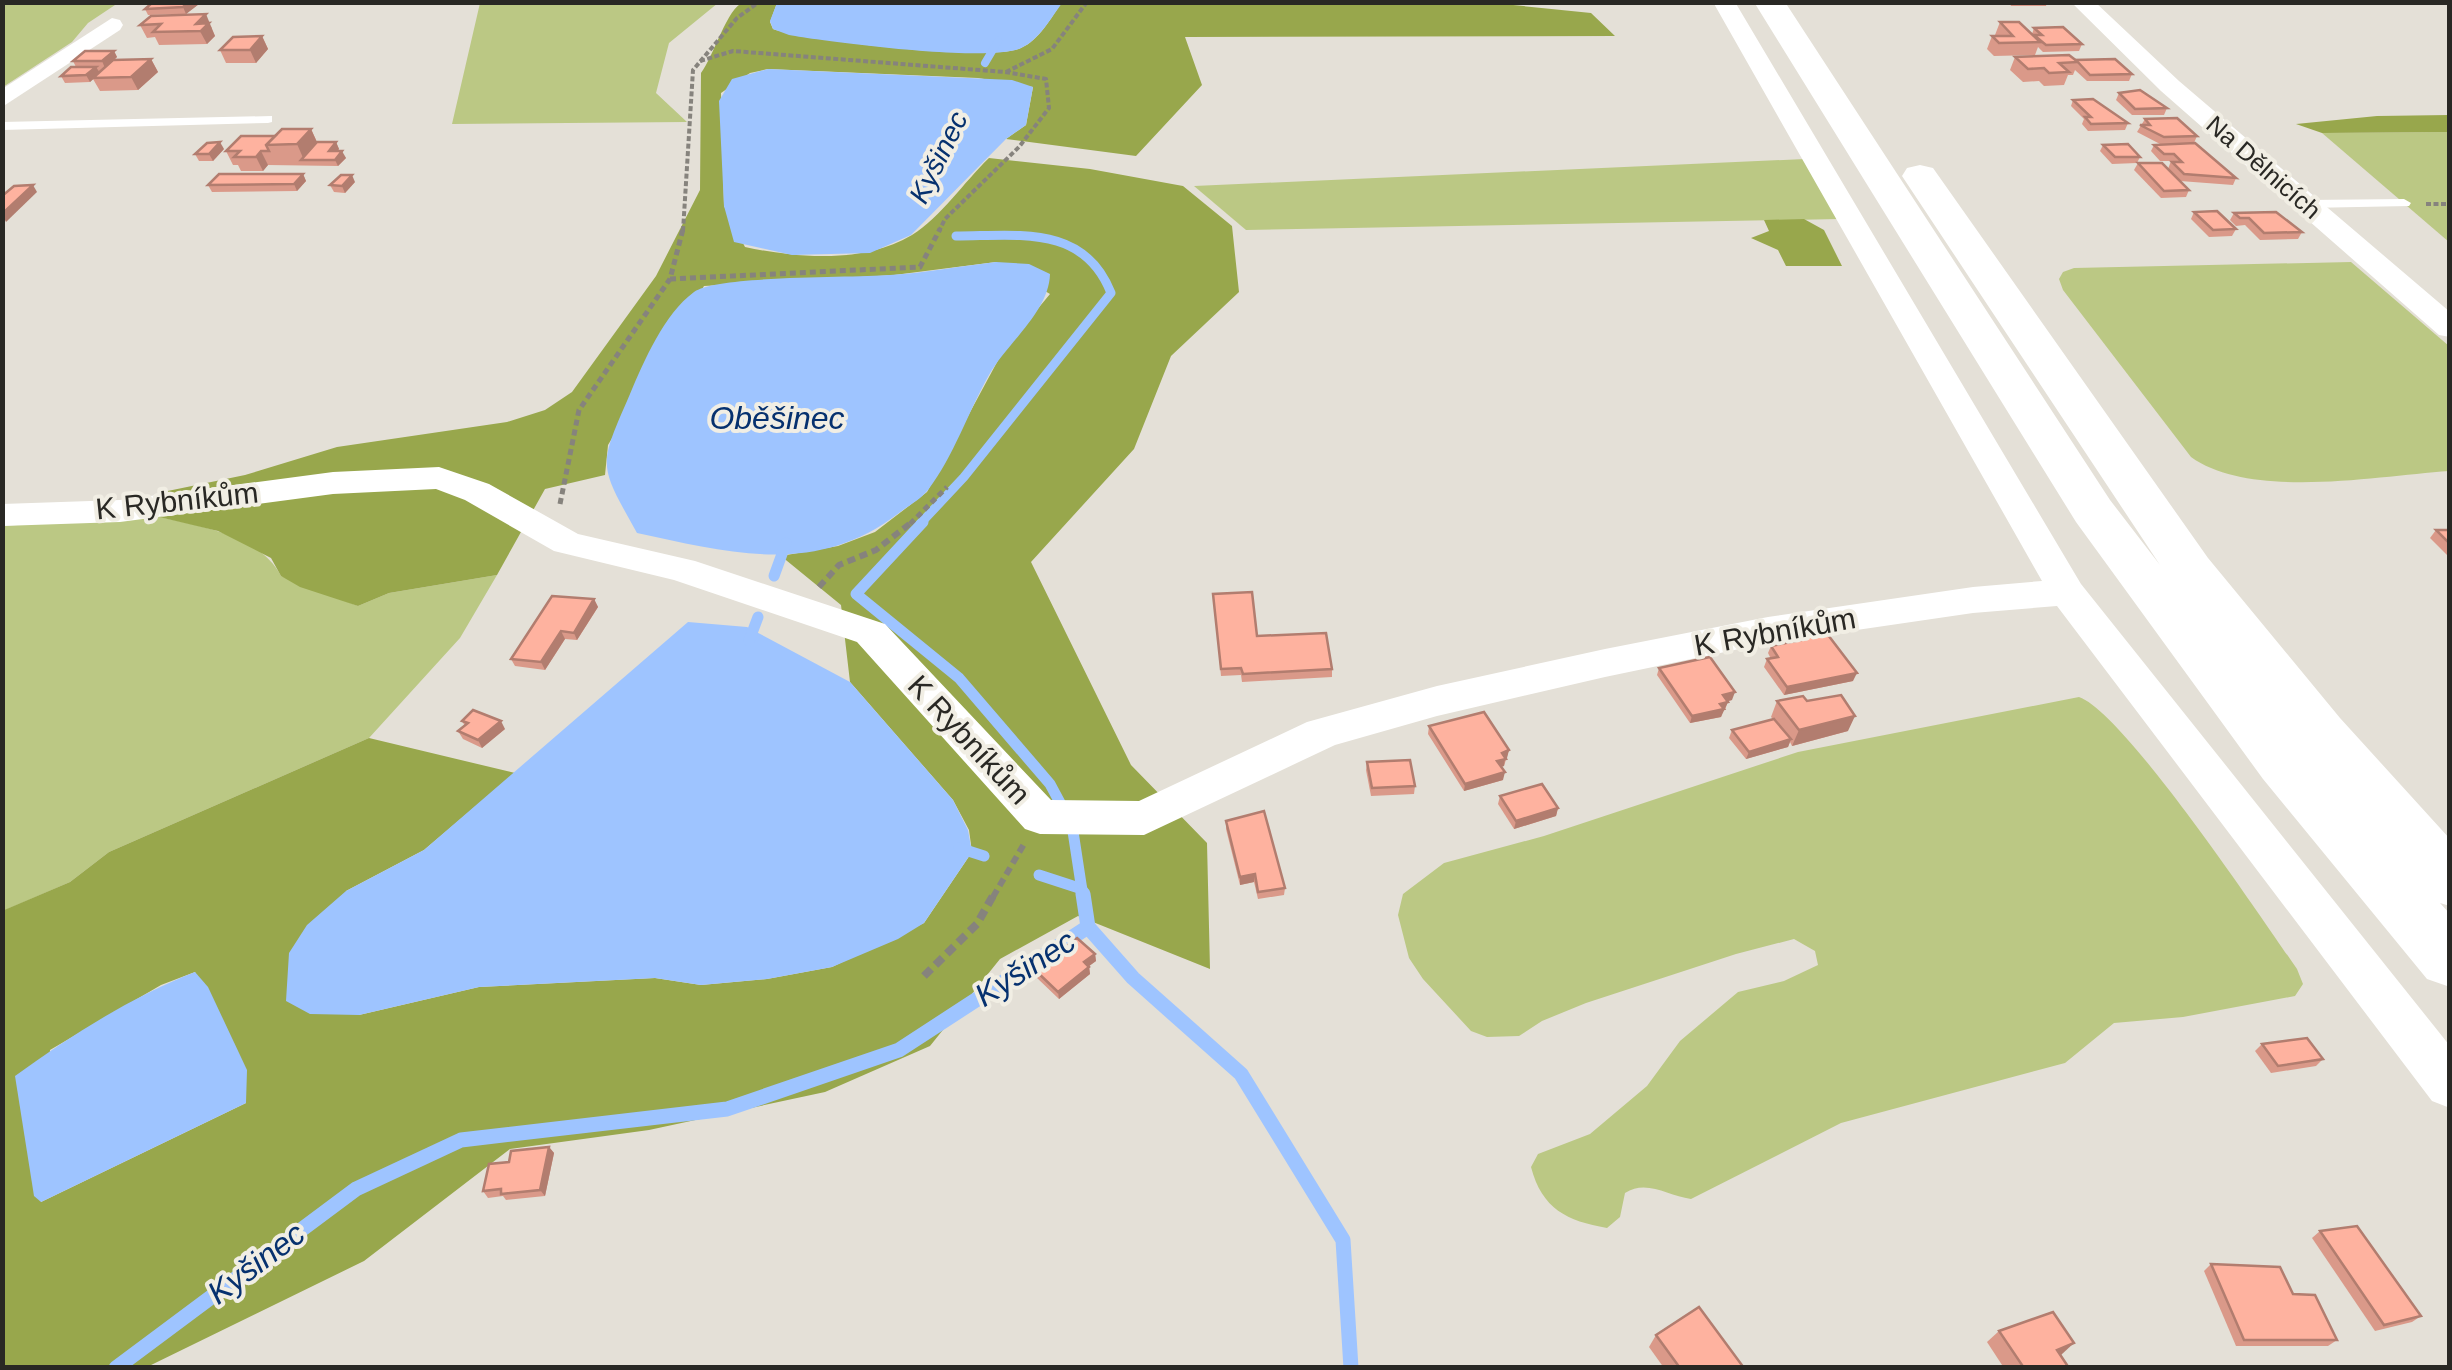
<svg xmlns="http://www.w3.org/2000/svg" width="2452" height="1370" viewBox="0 0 2452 1370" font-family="Arial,sans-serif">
	<rect width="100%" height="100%" fill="#e4e0d7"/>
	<!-- green -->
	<g fill="#bbc884">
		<path d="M3,2h115v1l-30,20 -16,19 -69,45z"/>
		<path d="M480,3h238l-49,40 -13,50 31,29 -235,2z"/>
		<path d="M2449,132v110l-127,-109z"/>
		<path d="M1805,159l34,60 -593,11 -52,-44z"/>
		<path d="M2351,262l98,84v125c-72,5 -198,29 -258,-14l-128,-167 -4,-11 4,-7 11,-4z"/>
		<path d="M155,516c43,10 104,18 126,60l77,30 31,-13 108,-18 -37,63 -91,100 -260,114 -39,30 -67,29 -1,-385z"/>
		<path d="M2079,697c45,15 183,222 218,272l6,15 -8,12 -112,21 -69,6 -49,40 -224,60 -150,76c-23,-3 -44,-20 -66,-6l-5,24 -13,11c-40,-7 -65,-19 -76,-61l7,-13 52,-20 57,-48 33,-45 58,-49 46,-11 34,-16 -3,-14 -21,-12 -58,15 -150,49 -44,18 -23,15 -32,1 -16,-6 -48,-52 -14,-21 -11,-43 5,-21 41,-31 100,-27 254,-84z"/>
	</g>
	<!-- forest -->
	<g fill="#98a74c" fill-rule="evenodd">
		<path d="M1062,2l431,1 98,10 24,23 -430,1 17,48 -66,71 -130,-17 20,-14 7,-38 -55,-9 -210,-9 -18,4 -29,20 3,113 21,41c52,11 119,17 167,-12 29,-18 52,-53 77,-77l101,11 93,17 49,40 7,66 -68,64 -37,93 -103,113 100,203 76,78 3,126 -132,-53 -78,43 -70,87 -105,46 -176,38 -139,19 -146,112 -217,106 -144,1 -1,-457 68,-29 39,-30 260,-114 146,35 -91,77 -78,41 13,124 120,-28 176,-9 46,7 66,-6 65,-12 92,-44 48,-71 -3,-22 -16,-30 -103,-118 -9,-77 -60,-49 57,-10 37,-14 52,-40 76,-141 47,-57 -54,-32 -102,13 -190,11 -96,159 -3,30 -60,14 -48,86 -108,18 -31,13 -58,-19 -19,-11 -10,-18 -53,-27 -63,-15 3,-23 87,-18 92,-28 170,-25 38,-12 27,-18 84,-116 44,-86 1,-117c12,-15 27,-67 42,-70 10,-3 24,0 34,0l-7,19 3,7c36,12 218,33 248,19 18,-8 30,-30 41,-46zM195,972l51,131 -205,99 9,-152 111,-65z"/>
		<path d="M2449,115v17l-127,1 -26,-9 81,-8z"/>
		<path d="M1804,219l20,11 18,36h-56l-8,-16 -27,-12 18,-7 -5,-11z"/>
	</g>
	<!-- water -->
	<g fill="#9ec4ff">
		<path d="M777,3v-1l285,1c-11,15 -23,37 -41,45 -30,15 -193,-6 -232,-13l-16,-6 -3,-8z"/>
		<path d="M768,69l244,11 21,7 -7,38 -20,14 -95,96 -41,18 -78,2 -58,-13 -10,-36 -5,-105 13,-22z"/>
		<path d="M996,262l33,2 21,10c-1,38 -43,69 -61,101 -21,37 -35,81 -61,115 -7,9 -20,16 -29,23 -83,64 -169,40 -262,20 -39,-70 -39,-65 -7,-139 14,-33 34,-80 64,-102 22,-17 160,-14 196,-17 35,-2 71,-9 106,-13z"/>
		<path d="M688,622l59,5 103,55 103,118 15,30 4,22 -48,71 -26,16 -66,28 -65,12 -66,6 -46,-7 -176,9 -120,28 -49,-1 -24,-13 3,-48 18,-28 39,-34 78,-41z"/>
		<path d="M195,972l13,15 39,83 -1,33 -205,99 -7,-6 -19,-120c55,-40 116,-79 180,-104z"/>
	</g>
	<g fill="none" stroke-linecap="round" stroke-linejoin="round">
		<!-- stream-far3 -->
		<path stroke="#9ec4ff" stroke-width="8" d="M985,63l13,-22"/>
		<!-- stream-far2 -->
		<path stroke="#9ec4ff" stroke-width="9" d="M920,524l44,-47 147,-184c-27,-69 -93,-57 -155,-57"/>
		<!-- stream-far1 -->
		<g stroke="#9ec4ff" stroke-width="11">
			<path d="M923,522l-67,72 103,84 91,106 22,41 11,72"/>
			<path d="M774,576l12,-33"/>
			<path d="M749,641l9,-24"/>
			<path d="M959,848l25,8"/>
			<path d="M1039,875l43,14"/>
		</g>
		<!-- stream -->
		<g stroke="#9ec4ff" stroke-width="15">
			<path d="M1088,927l45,51 108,96 102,166 8,128"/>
			<path d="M116,1368l240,-179 105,-49 266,-31 172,-59 189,-123 -5,-33"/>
		</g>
		<!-- path-far3 -->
		<g stroke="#86837d" stroke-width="4" stroke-dasharray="5 2.5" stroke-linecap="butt">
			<path d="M700,61l33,-10 272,21 41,7 3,29 -30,39 -74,72 -6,12"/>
			<path d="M1006,72l46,-23 35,-47"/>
			<path d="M2426,204h24"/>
			<path d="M683,231l10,-161 44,-52 22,-16"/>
		</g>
		<!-- path-far2 -->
		<g stroke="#86837d" stroke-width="5" stroke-dasharray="6 4" stroke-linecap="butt">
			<path d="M670,279l250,-12 20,-38"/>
			<path d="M560,504l19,-94 91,-131 13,-50"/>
			<path d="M910,524l37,-37"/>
		</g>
		<!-- path-far1 -->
		<g stroke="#86837d" stroke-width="6" stroke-dasharray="8 5" stroke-linecap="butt">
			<path d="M819,587l20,-22 37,-15 36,-28"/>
			<path d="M993,897l31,-53"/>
		</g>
		<!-- path -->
		<path stroke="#86837d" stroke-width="8" stroke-dasharray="10 6" stroke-linecap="butt" d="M924,976l53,-52 17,-30"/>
		<!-- service -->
		<g fill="#fff" fill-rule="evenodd">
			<path d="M272,116v6l-4,1 -266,7v-8z"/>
			<path d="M2404,199l7,4 -2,3 -102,2 -7,-4 7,-4z"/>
		</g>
		<!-- minor -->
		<g fill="#fff" fill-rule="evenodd">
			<path d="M1713,2h22l346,582 369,462v62l-18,-7 -375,-495 -84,7 -205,30 -163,34 -168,39 -102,29 -191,90 -104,-1 -15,-5 -168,-187 -183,-62 -120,-29 -89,-51 -29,-11 -103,5 -213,28 -118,4v-22l118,-4 213,-28 106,-5 50,17 89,50 117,27 190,63 166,176 88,1 168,-79 130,-36 168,-37 163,-32 205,-30 69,-6z"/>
			<path d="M2071,2h24l84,79 271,231v25l-11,-2 -278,-244z"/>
			<path d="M112,18l8,2 3,5 -3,5 -118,77v-18z"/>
		</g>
		<!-- trunk -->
		<path fill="#fff" fill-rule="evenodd" d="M1754,2h31l325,498 50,65 -258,-389 5,-8 13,-3 13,3 275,390 132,160 110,121v67l-10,-3 10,11v73l-23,-8 -164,-200 -187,-257z"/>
	</g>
	<!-- wall -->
	<g fill="#da9989">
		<path d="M153,2h45l1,2 -13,10 -38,1 -3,-6z"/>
		<path d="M2009,2h38l-1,4h-35z"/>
		<path d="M151,16l61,11 -1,1 4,8 -8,8 -48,1 -4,-8 -8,1 -7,-13z"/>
		<path d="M2000,22l32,12 2,-6 48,16 -3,7 -36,1 -5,-5 -3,8 -41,1 -7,-7 5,-13h4l-1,-1z"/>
		<path d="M262,36l6,13 -12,14h-30l-6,-13z"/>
		<path d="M114,51l3,6 -3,3 37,-1 7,13 -20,18 -38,1 -7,-12 -3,3 -25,1 -4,-7 15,-9 -3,-6z"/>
		<path d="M2015,57l61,3 56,14 -3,7h-42l-12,-11 -2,5h-5l-4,10 -20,1 -5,-5 -16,1 -13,-12z"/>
		<path d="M2119,93l48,15 -3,7h-32l-16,-15z"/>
		<path d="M2073,100l55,23 -3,7 -37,1 -6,-7 2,-5 -13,-13z"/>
		<path d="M2145,119l52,17 -3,7 42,35 -3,7 -53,-4 -12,-12 3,-8h-11l-9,-10 3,-6 6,-1 -23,-12z"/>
		<path d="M311,129l6,13h19l3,7 -2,2 9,7 -8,8 -70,-1 -5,6h-22l-3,-6h-5l-7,-14 49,-15z"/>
		<path d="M2103,145l37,12 -3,6 -25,1 -12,-13z"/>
		<path d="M224,149l-11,12h-14l-4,-7z"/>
		<path d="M2138,163l51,27 -3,7 -25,1 -27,-28z"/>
		<path d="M303,174l3,7 -9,10 -85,1 -4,-7z"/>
		<path d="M355,182l-10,11 -11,-1 -4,-7z"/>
		<path d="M2194,212l42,17 -4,7 -23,1 -18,-18z"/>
		<path d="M2234,213l68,19 -4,7 -38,1 -15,-15 -9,1 -6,-6z"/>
		<path d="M2436,530h14v28l-20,-20z"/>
		<path d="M594,599l4,8 -21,33 -12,-1 -20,31 -30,-4 -4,-7z"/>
		<path d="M1214,602l43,34 75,33v8l-90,5 -1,-7 -20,1z"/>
		<path d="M1771,646l82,35 -69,14 -20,-28 3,-8h4l-3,-6z"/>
		<path d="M1659,668l73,32 -4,1 -3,9h-2l-2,7 -31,6 -33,-48z"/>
		<path d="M1777,701h30l41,30 -56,15 -2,-4 -2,5 -42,12 -17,-21 3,-8 41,-11 -2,-2z"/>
		<path d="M462,721l43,8 -23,19 -19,-9 -5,-8 7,-5z"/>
		<path d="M1429,726l80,24 -5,16 -3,1 2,13 -39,11 -36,-57z"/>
		<path d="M1367,762l48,24 -1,8 -43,2 -5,-26z"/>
		<path d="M1500,796l58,12 -2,8 -42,13 -16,-25z"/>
		<path d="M1226,821l59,67 -1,7 -26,4 -4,-17 -14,3 -14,-56z"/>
		<path d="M1095,954l1,7 -7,5 1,8 -31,25 -23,-22 -1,-7z"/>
		<path d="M2262,1044l61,15 -7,7 -45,7 -16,-22z"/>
		<path d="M549,1147l5,6 -9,43 -39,4 -3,-4 -15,2 -5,-7 26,-29z"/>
		<path d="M2320,1231l101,85 -9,6 -37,9 -63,-93z"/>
		<path d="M2211,1264l82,30 44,46 -9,6h-92l-32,-75z"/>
		<path d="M1999,1331l61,24 8,13h-64l-17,-26z"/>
		<path d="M1656,1335l88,33h-80l-15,-21z"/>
	</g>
	<!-- shaded-wall -->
	<g fill="#b27d6f">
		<path d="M189,2h9l1,2 -13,10 -3,-7z"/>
		<path d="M206,14l9,22 -8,8 -11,-20z"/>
		<path d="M262,36l6,13 -12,14 -6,-13z"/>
		<path d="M114,51l3,6 -12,11 -3,-7z"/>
		<path d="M151,59l7,13 -20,18 -7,-13z"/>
		<path d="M96,67l4,6 -10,9 -4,-7z"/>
		<path d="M311,129l9,20 -16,11 -7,-16z"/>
		<path d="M220,142l4,7 -11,12 -4,-7z"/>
		<path d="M336,142l3,7 -7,9 -3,-7z"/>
		<path d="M261,151l7,14 -5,6 -7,-14z"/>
		<path d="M342,151l4,7 -8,8 -3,-6z"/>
		<path d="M303,174l3,7 -9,10 -3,-7z"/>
		<path d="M352,175l3,7 -10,11 -3,-7z"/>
		<path d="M33,185l4,7 -31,30 -4,-8z"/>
		<path d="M594,599l4,8 -21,33 -3,-7z"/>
		<path d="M561,631l4,8 -20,31 -4,-8z"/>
		<path d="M1857,673l-4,8 -69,14 3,-8z"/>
		<path d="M1735,692l-3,8 -11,3 2,-8z"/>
		<path d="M1728,702l-7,15 -31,6 2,-7 28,-12z"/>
		<path d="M1855,716l-7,15 -56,15 7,-16z"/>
		<path d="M501,721l4,8 -23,19 -4,-8z"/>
		<path d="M1791,739l-3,8 -42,12 3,-7z"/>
		<path d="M1509,750l-2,8 -2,1 -1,7 -8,2 1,-7 5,-8z"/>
		<path d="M1505,772l-2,8 -39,11 1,-7z"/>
		<path d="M1558,808l-2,8 -42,13 2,-8z"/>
		<path d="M1255,874l-1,8 -14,3v-8z"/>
		<path d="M1095,954l1,7 -11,8 -1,-7z"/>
		<path d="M1089,967l1,7 -31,25 -1,-7z"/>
		<path d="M549,1147l5,6 -9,43 -5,-6z"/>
		<path d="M2074,1343l-13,12 -4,-5z"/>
	</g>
	<!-- building -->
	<g fill="#feb29f" stroke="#b27d6f" stroke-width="2.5">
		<path d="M153,2h36l-6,5 -38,2z"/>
		<path d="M206,14l-10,10 13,-1 -8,8 -48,1 8,-8 -21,1 11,-9z"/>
		<path d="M2000,22h19l21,20 -41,1 -7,-7h21z"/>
		<path d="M2063,27l19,17 -36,1 -12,-10h8l-8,-7z"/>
		<path d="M262,36l-12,14h-30l13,-13z"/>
		<path d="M85,51h29l-12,10h-29z"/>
		<path d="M2069,55l9,7 -19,1 10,9 -20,1 -5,-5 -16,1 -13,-12z"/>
		<path d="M151,59l-20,18 -38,1 20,-18z"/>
		<path d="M2115,59l17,15 -42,1 -14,-15z"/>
		<path d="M71,67h25l-10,8 -25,1z"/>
		<path d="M2140,90l27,18 -32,1 -16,-16z"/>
		<path d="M2093,99l35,24 -37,1 -6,-7h6l-18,-17z"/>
		<path d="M2177,118l20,18 -33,1 -24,-12h10l-5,-6z"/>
		<path d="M282,129h29l-14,15 -31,1z"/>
		<path d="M241,136h34l-9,9 3,6h-8l-5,6h-22l6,-6h-14z"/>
		<path d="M220,142l-11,12h-14l12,-11z"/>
		<path d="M317,142h19l-7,9h13l-7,9h-34z"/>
		<path d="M2195,143l41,35 -52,-4 -12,-12h10l-8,-8h-10l-10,-9z"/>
		<path d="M2128,144l12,13h-25l-12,-12z"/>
		<path d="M2138,163h24l27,27 -25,1z"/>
		<path d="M219,174h84l-9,10 -86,1z"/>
		<path d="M341,175h11l-10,11 -12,-1z"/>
		<path d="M33,185l-31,29v-18l12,-10z"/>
		<path d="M2217,211l19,18 -23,1 -19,-18z"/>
		<path d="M2276,212l26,20 -38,1 -15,-15h-9l-6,-5z"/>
		<path d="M2436,530h14v14z"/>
		<path d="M1252,592l5,44 69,-3 6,36 -89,5 -2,-6 -20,1 -8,-75z"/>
		<path d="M552,596l42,3 -20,34 -13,-2 -20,31 -30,-3z"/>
		<path d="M1815,633l13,2 29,38 -70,14 -20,-28 11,-2 -7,-11 35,-7z"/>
		<path d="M1710,657l25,35 -12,3 5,7 -8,2 4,5 -32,7 -33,-48z"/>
		<path d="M1841,695l14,21 -56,14 -22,-29 26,-5 4,5z"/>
		<path d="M473,710l28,11 -23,19 -20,-9 10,-8 -6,-2z"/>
		<path d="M1484,712l25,38 -7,3 4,6 -9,2 8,11 -40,12 -36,-58z"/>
		<path d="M1774,719l17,20 -42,13 -17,-22z"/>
		<path d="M1410,760l5,26 -43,2 -5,-26z"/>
		<path d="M1542,784l16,24 -42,13 -16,-25z"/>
		<path d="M1264,811l21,77 -27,4 -3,-18 -15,3 -14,-56z"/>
		<path d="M1077,938l18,16 -11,8 5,5 -31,25 -23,-22z"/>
		<path d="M2307,1038l16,21 -45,7 -16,-22z"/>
		<path d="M549,1147l-9,43 -39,4v-5l-18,2 6,-27 20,-2 2,-11z"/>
		<path d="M2357,1226l64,90 -37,9 -64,-94z"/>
		<path d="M2211,1264l69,3 13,27 22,1 22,45h-93z"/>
		<path d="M1699,1307l45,61h-64l-24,-33z"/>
		<path d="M2053,1312l21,31 -17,7 12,18h-45l-25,-37z"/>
	</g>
	<g text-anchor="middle" stroke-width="8" stroke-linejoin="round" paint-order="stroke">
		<!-- far-street labels -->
		<g font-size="25" fill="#292824" stroke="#f1eee4">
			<text transform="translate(2264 167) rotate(41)" y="9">Na Dělnicích</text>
		</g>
		<!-- far-water labels -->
		<g font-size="28" font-style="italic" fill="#06316f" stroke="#f1eee4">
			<text transform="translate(938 157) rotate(-64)" y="10">Kyšinec</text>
		</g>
		<!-- street labels -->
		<g font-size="30" fill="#292824" stroke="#f1eee4">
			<text transform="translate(177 501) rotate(-6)" y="10">K Rybníkům</text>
			<text transform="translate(1775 632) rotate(-10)" y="10">K Rybníkům</text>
			<text transform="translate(969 740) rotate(47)" y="10">K Rybníkům</text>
		</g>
		<!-- water labels -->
		<g font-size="32" font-style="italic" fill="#06316f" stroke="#f1eee4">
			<text x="777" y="429">Oběšinec</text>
			<text transform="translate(1025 968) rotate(-33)" y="11">Kyšinec</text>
			<text transform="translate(256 1263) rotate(-37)" y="11">Kyšinec</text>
		</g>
	</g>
	<!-- border -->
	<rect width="2452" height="1370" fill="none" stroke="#292824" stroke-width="10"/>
</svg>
